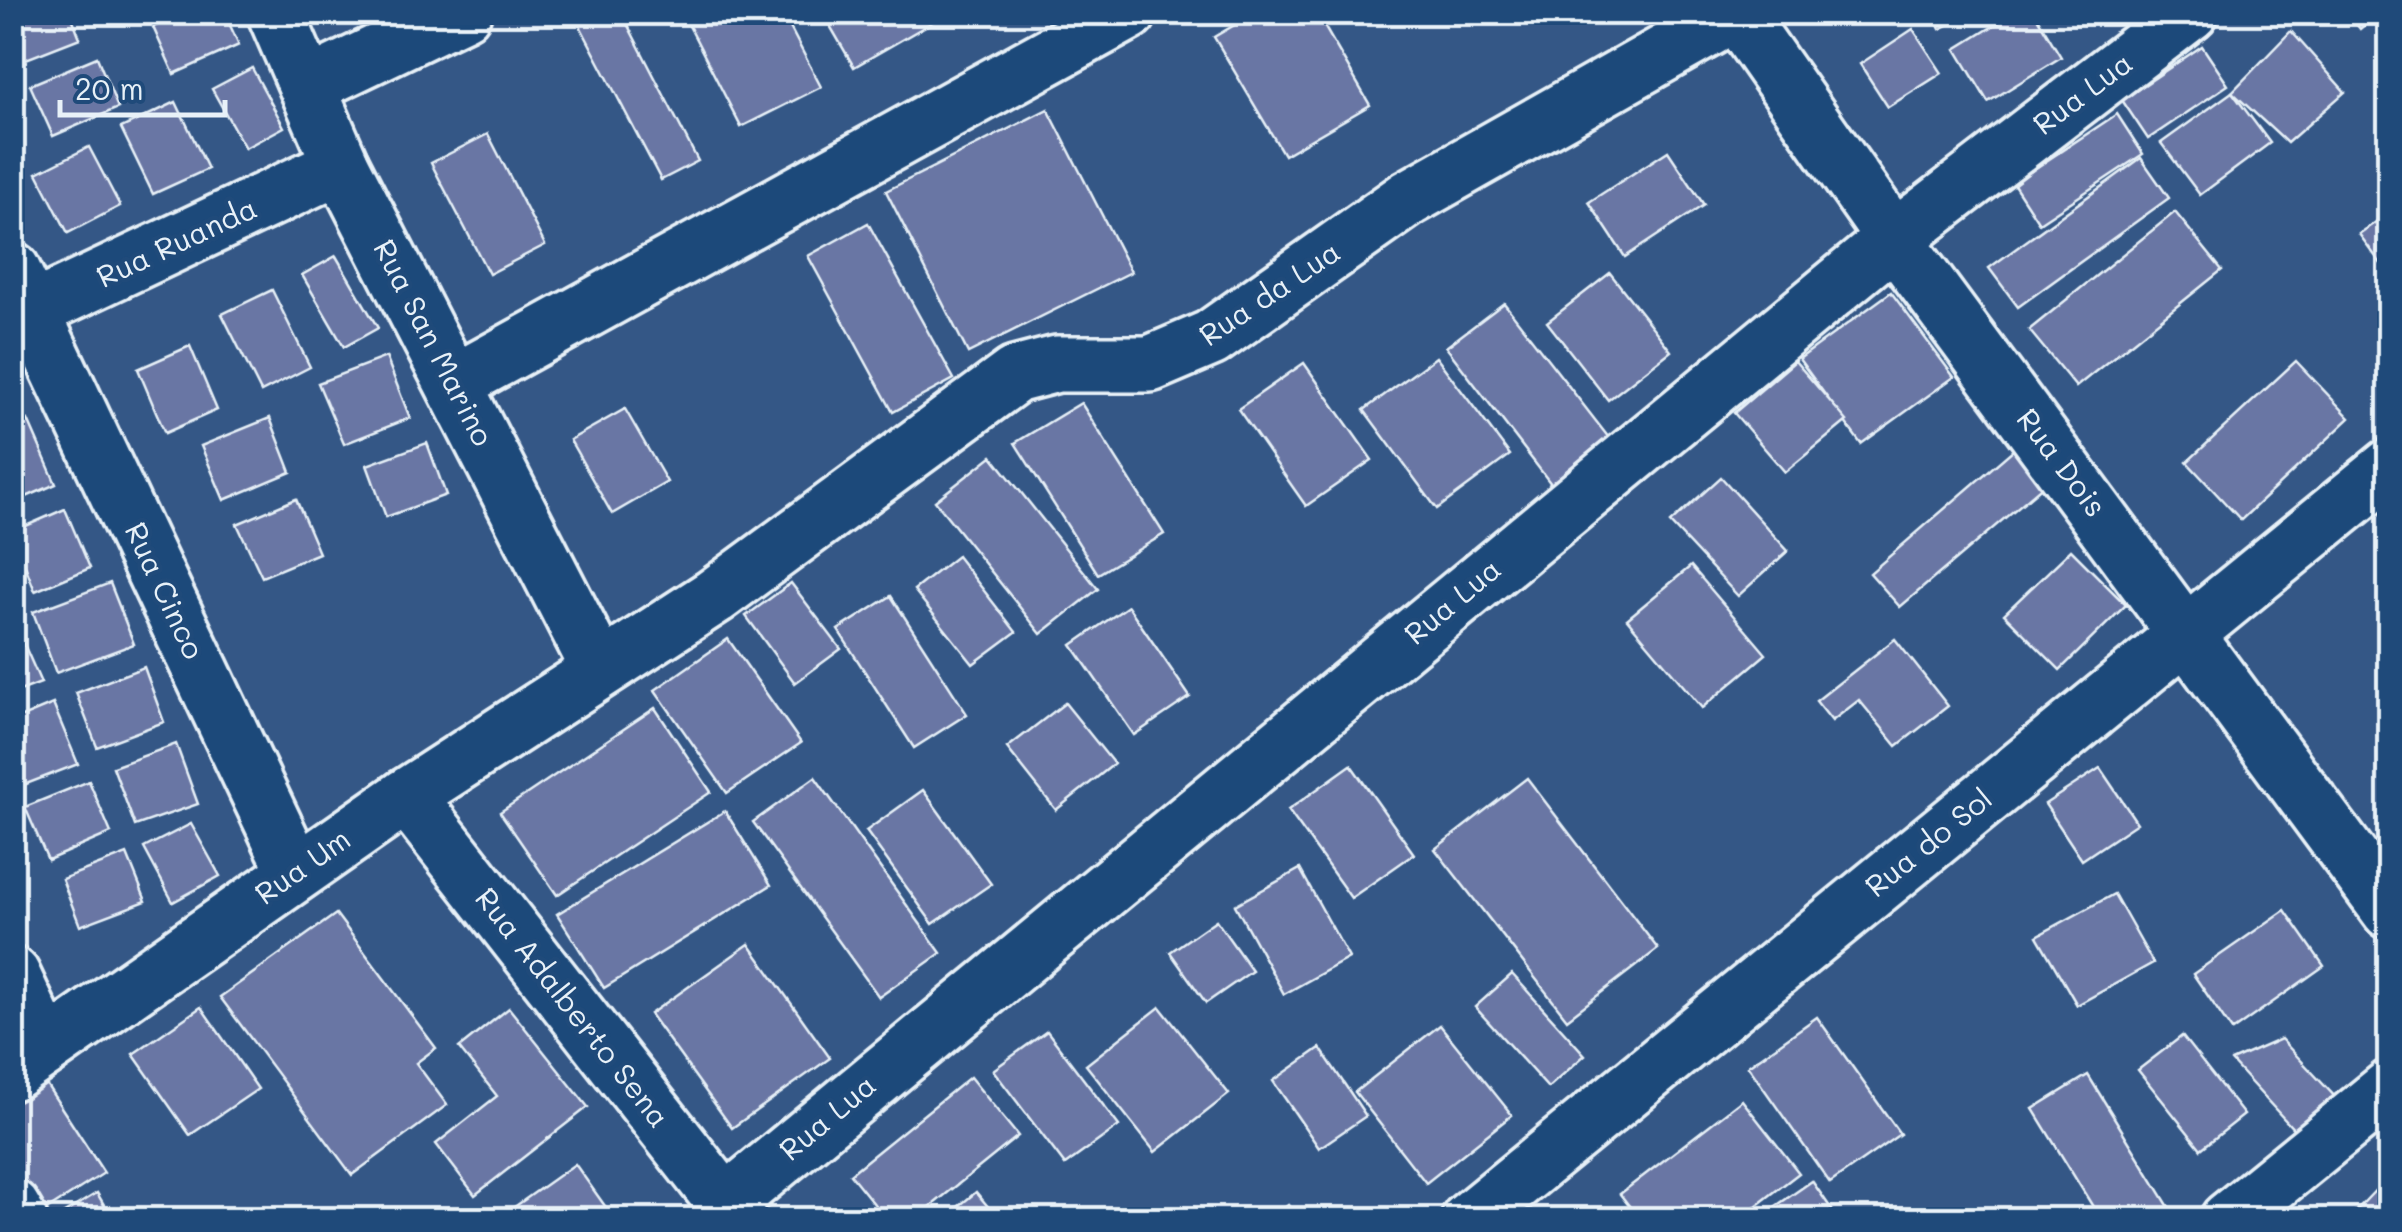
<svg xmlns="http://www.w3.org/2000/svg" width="2402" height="1232" viewBox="0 0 2402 1232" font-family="Mali,sans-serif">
	<rect width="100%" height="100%" fill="#345786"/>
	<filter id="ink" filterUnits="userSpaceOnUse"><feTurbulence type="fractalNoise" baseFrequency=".01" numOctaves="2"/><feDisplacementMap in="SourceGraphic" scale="20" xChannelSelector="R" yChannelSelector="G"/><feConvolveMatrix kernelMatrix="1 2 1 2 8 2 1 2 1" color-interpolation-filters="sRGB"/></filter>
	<g filter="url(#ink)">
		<!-- building -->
		<g fill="#6976a4" stroke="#e8f1f8" stroke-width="2.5">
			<path d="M12,12h58l10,26 -64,25z"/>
			<path d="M185,12h39l15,33 -65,29 -21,-47z"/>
			<path d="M586,12h35l77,149 -37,19 -85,-162z"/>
			<path d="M682,12h100l39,75 -80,40z"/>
			<path d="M822,12h128l-96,55z"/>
			<path d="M1257,12h59l54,93 -86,50 -70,-118z"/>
			<path d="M1932,12h42l-34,17z"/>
			<path d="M2016,12h18l27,45 -73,45 -32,-53z"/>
			<path d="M2347,12h33l-20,17z"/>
			<path d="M1913,29l29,44 -54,34 -28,-43z"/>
			<path d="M2291,31l54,61 -58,51 -55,-51z"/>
			<path d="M2202,46l26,39 -80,54 -26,-39z"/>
			<path d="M97,57l21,51 -65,28 -23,-51z"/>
			<path d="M252,68l32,59 -39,21 -33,-59z"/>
			<path d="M2232,92l38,51 -70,52 -39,-52z"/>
			<path d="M176,102l32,67 -55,25 -32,-66z"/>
			<path d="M1048,109l83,163 -163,81 -82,-162z"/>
			<path d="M2117,114l26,40 -104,69 -26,-40z"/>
			<path d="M488,134l57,111 -56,29 -58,-111z"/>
			<path d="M89,147l31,59 -52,27 -31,-60z"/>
			<path d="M1668,151l36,54 -79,52 -36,-55z"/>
			<path d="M2141,158l28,40 -151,109 -29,-39z"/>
			<path d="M2175,212l47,58 -146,117 -47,-57z"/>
			<path d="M2390,212v64l-31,-42z"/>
			<path d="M868,223l86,156 -61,33 -85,-156z"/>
			<path d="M336,256l42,72 -34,19 -42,-72z"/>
			<path d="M1610,273l61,78 -63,49 -61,-78z"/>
			<path d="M272,290l38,77 -49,25 -39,-78z"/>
			<path d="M1891,292l63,85 -93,67 -62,-85z"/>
			<path d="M1504,303l112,144 -58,46 -112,-146z"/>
			<path d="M190,346l27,64 -52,23 -27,-64z"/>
			<path d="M386,357l24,61 -66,26 -26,-61z"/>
			<path d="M1436,357l74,98 -73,54 -73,-99z"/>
			<path d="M1795,361l52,60 -62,51 -51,-59z"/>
			<path d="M2296,361l54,57 -109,102 -54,-58z"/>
			<path d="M1304,363l68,97 -66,46 -68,-97z"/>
			<path d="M1081,403l83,131 -66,40 -83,-131z"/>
			<path d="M625,409l42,73 -55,32 -42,-74z"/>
			<path d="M270,418l21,54 -67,28 -23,-54z"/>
			<path d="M28,420l28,64 -39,17 -5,-11v-63z"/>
			<path d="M427,443l19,52 -60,22 -19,-52z"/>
			<path d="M2014,449l31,35 -145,123 -30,-34z"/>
			<path d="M992,456l106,133 -57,45 -106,-133z"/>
			<path d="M1721,477l67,74 -50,45 -68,-73z"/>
			<path d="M296,499l23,54 -57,24 -25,-53z"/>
			<path d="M65,509l25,59 -55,23 -23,-59z"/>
			<path d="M2071,550l55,55 -66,65 -56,-56z"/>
			<path d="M957,556l59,76 -43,32 -59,-74z"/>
			<path d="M1691,566l75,88 -64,54 -75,-89z"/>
			<path d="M110,583l24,61 -78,29 -23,-61z"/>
			<path d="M791,583l50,66 -46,34 -49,-67z"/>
			<path d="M891,596l76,118 -53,34 -76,-118z"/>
			<path d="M1128,606l62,91 -56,38 -62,-90z"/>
			<path d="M19,633l22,50 -29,11v-59z"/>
			<path d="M728,639l73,104 -74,50 -72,-103z"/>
			<path d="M1895,639l53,67 -51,40 -38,-46 -27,21 -16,-20z"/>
			<path d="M144,667l20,55 -67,25 -21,-54z"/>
			<path d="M1065,703l49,61 -58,46 -49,-62z"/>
			<path d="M53,704l25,60 -62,24 -4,-67z"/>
			<path d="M655,708l56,84 -154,103 -57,-83z"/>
			<path d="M176,744l22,60 -63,22 -22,-59z"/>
			<path d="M1351,765l63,89 -63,44 -63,-88z"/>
			<path d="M2100,768l37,55 -55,37 -37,-56z"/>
			<path d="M815,777l126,176 -62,44 -126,-175z"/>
			<path d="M1527,778l131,171 -91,70 -132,-170z"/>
			<path d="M89,781l22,52 -63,27 -23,-53z"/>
			<path d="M923,790l68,94 -58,40 -67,-93z"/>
			<path d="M725,811l46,74 -167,103 -47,-74z"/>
			<path d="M191,824l29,52 -47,26 -29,-54z"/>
			<path d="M127,854l19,47 -66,25 -18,-47z"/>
			<path d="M1300,869l49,89 -65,36 -49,-89z"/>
			<path d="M2114,894l39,69 -76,42 -40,-69z"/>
			<path d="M2285,910l39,56 -92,65 -39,-57z"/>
			<path d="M336,914l100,134 -20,15 31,42 -95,70 -132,-178z"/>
			<path d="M1216,920l36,51 -46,32 -36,-51z"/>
			<path d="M749,944l81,114 -98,70 -82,-114z"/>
			<path d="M1512,974l73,81 -37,33 -73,-81z"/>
			<path d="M201,1007l57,82 -68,46 -57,-81z"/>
			<path d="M1160,1007l69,87 -74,58 -69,-87z"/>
			<path d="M509,1008l79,99 -113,88 -39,-51 61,-48 -38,-48z"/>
			<path d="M1817,1017l83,117 -70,49 -82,-117z"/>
			<path d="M1440,1025l72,90 -86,68 -71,-91z"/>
			<path d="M1047,1031l72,95 -54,39 -72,-95z"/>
			<path d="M2182,1036l62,79 -43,34 -63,-79z"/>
			<path d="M2281,1039l56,60 -39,35 -67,-73z"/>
			<path d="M1320,1048l46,68 -47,32 -46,-67z"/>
			<path d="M2088,1075l89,145h-76l-68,-111z"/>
			<path d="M970,1077l48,59 -104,84h-27l-37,-46z"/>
			<path d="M46,1084l58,89 -67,43 -25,-38v-72z"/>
			<path d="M1742,1100l57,73 -61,47h-98l-20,-26z"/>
			<path d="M575,1164l40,56h-119z"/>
			<path d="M2389,1176l1,44h-43z"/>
			<path d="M1812,1181l27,39h-83z"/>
			<path d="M976,1192l23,28h-57z"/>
			<path d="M97,1193l16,27h-60z"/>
			<path d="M1288,1205l11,15h-30z"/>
		</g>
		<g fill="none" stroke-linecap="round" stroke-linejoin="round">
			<defs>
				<g id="minor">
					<path d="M275,12l66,153 259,505"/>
					<path d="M308,86l155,-74"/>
					<path d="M12,270l284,602"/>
					<path d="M12,320l329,-155"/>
					<path d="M454,383l675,-371"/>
					<path d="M407,796l331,424"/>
					<path d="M12,975l34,73"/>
					<path d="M12,1072l395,-276 308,-200 300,-221 42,-11h93l61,-26 198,-140 327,-185 158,226 496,672"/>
					<path d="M725,1204l1169,-965 296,-227"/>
					<path d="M12,1208l7,12"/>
					<path d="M1469,1220l921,-753"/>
					<path d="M2228,1220l162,-132"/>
				</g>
			</defs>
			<!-- minor casing -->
			<use href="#minor" stroke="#e8f1f8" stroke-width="62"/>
			<!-- minor -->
			<use href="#minor" stroke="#1f4a7a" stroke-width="55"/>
		</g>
	</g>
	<g text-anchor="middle" stroke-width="9" stroke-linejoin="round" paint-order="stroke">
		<!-- street labels -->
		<g font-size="30" fill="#e8f1f8" stroke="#1f4a7a">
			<text transform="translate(2083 94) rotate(-37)" y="10">Rua Lua</text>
			<text transform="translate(177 243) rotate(-25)" y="10">Rua Ruanda</text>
			<text transform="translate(1270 294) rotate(-34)" y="10">Rua da Lua</text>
			<text transform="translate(433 343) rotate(63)" y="10">Rua San Marino</text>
			<text transform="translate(2061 463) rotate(53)" y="10">Rua Dois</text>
			<text transform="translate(164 591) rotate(65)" y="10">Rua Cinco</text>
			<text transform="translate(1453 602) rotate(-40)" y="10">Rua Lua</text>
			<text transform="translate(1929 843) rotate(-39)" y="10">Rua do Sol</text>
			<text transform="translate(303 867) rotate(-35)" y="10">Rua Um</text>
			<text transform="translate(572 1008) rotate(52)" y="10">Rua Adalberto Sena</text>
			<text transform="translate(828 1118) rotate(-40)" y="10">Rua Lua</text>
		</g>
	</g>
	<!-- margin -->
	<rect width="2402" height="1232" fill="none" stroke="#1f4a7a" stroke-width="50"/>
	<rect x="25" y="25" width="2352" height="1182" fill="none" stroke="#e8f1f8" stroke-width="4" filter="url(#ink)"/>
	<!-- scale -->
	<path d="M60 100v15h165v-15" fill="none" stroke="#e8f1f8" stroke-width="5"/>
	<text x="75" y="100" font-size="30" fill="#e8f1f8" stroke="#1f4a7a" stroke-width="8" paint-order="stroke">20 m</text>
</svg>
